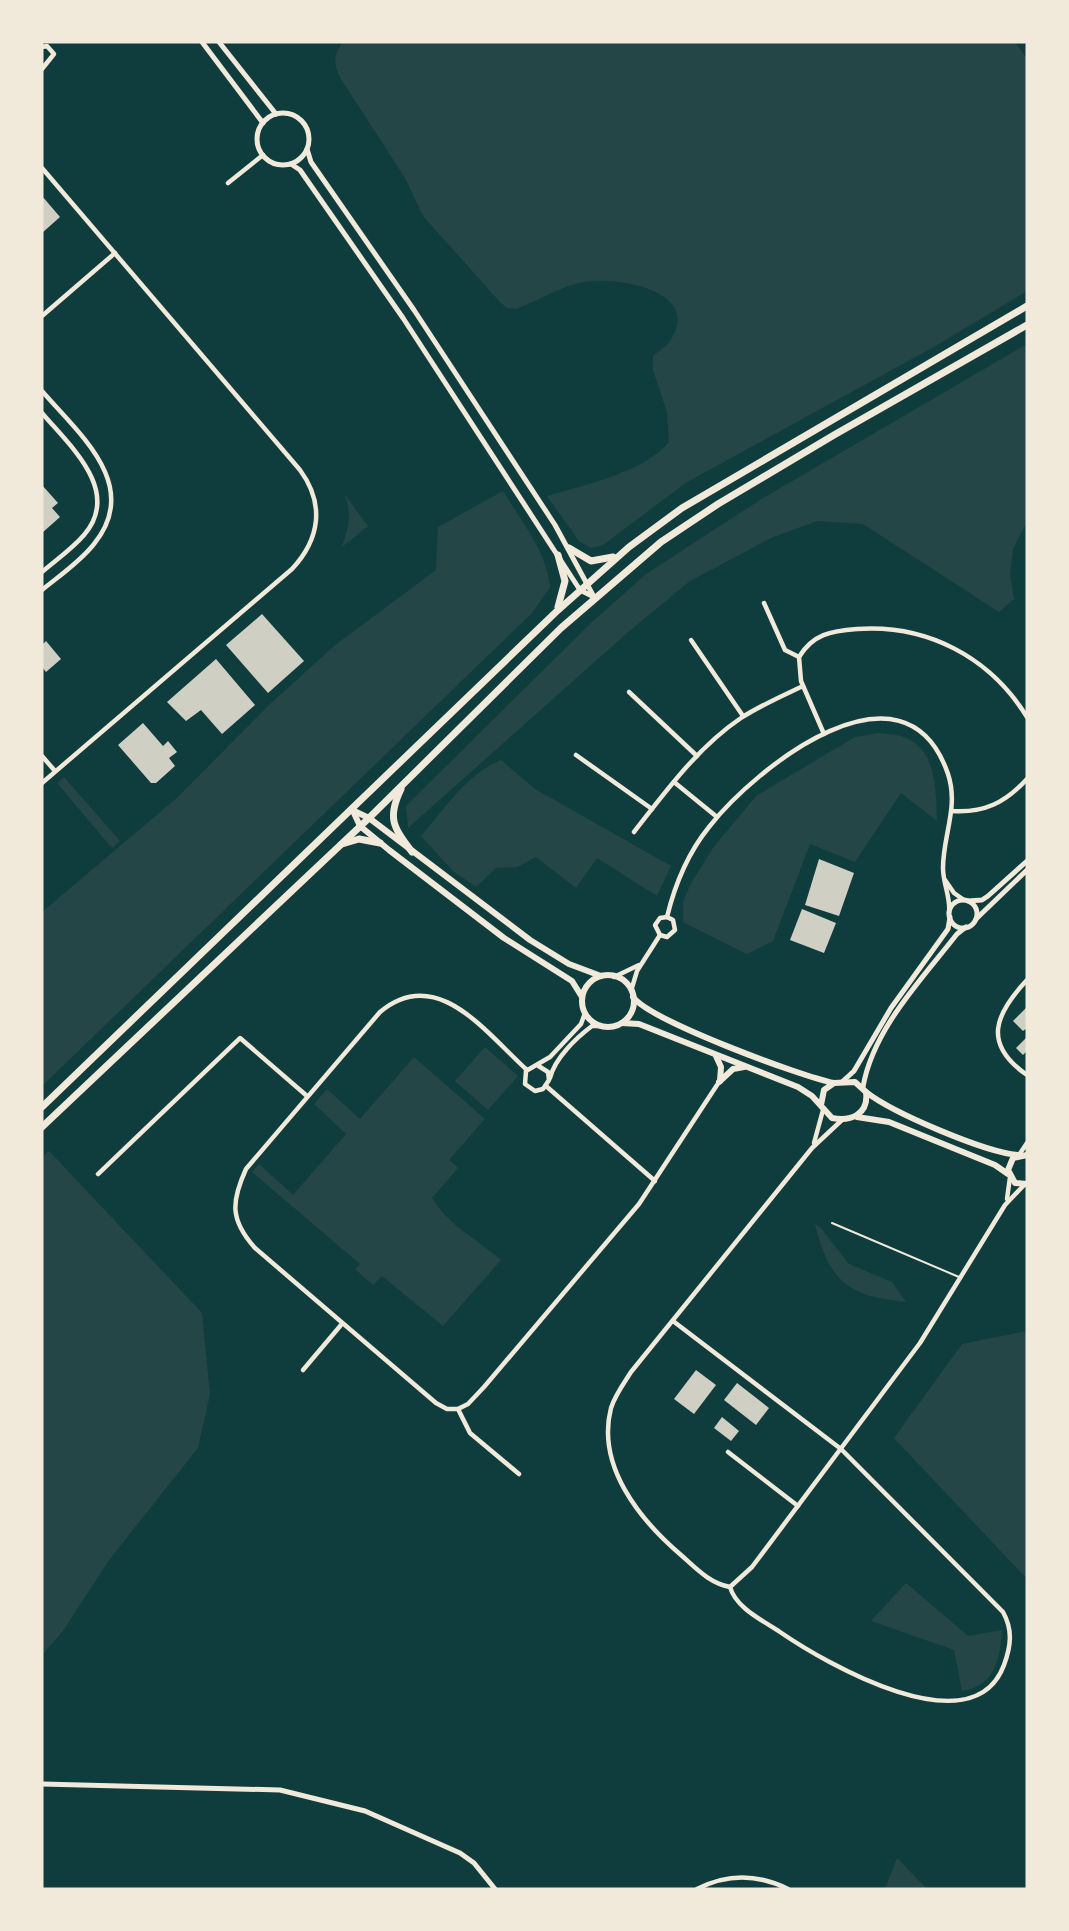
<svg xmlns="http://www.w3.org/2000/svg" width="1069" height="1931" viewBox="0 0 1069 1931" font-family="Signika,sans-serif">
	<rect width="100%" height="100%" fill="#0f3d3e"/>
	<!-- green -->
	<g fill="#244646">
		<path d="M343,42h672l12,17v232l-95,57 -245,134 -84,63 -12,3 -12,-7 -32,-45c37,-11 98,-24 122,-54l-2,-30 -14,-42v-14c5,-5 13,-9 17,-15 34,-51 -54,-65 -86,-59 -23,4 -47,19 -68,27l-9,-1 -7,-6 -77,-86 -18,-38 -64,-99c-8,-14 -8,-24 2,-37z"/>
		<path d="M1027,344v178l-14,27 -3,26 4,24 -15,13 -136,-88 -46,-3 -46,17 -81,43 -64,53 -218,194 -2,-22 185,-183 55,-49 114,-74z"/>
		<path d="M503,491c18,30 44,61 47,96l-18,26 -490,473v-174l136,-115 90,-91 66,-60 102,-76 2,-43z"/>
		<path d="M344,494l24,32 -26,21c6,-19 11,-33 2,-53z"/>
		<path d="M878,733c9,1 20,1 28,5 31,12 30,56 31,83l-36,-28 -46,69 -45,-18 -37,97 -26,13 -64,-32v-20l8,-19 22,-35 43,-52 99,-59z"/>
		<path d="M501,760l34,29 136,77 -14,30 -60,-38 -21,30 -40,-31 -19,10 -21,1 -20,19 -23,-16 -32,-35c25,-29 45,-61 80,-76z"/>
		<path d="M64,777l56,64 -8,7 -55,-65z"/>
		<path d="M485,1047l33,29 -30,34 -33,-29z"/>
		<path d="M414,1057l71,62 -36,41 9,8 -26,30c17,28 45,41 69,62l-58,66 -61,-50 -9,9 -18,-16 5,-5 -108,-92 7,-8 34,31 53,-61 -32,-30 13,-15 33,30z"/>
		<path d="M49,1151l153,162 8,81 -12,54 -89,112 -46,71 -21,24v-498z"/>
		<path d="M815,1224l6,4 28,36 43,18 14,20c-58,-6 -77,-20 -91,-78z"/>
		<path d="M1027,1331v248l-133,-141 68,-94z"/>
		<path d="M906,1583l62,53 34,-6c-2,29 -7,56 -40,61l-8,-41 -83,-29z"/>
		<path d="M897,1858l30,31h-42z"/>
	</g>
	<!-- building -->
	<g fill="#cfcfc3">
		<path d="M42,196l18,21 -18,16z"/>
		<path d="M42,485l16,18 -6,5 8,9 -18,16z"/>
		<path d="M262,614l42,47 -36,32 -42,-48z"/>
		<path d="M46,641l15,18 -15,13 -4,-5v-22z"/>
		<path d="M216,659l39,46 -33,29 -21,-24 -15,11 -19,-19z"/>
		<path d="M143,723l20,23 5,-5 9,11 -8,6 6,8 -19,17h-5l-33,-38z"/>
		<path d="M819,859l35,14 -15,43 -34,-11z"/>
		<path d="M802,909l34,14 -12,30 -34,-13z"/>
		<path d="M1027,1007v21l-4,3 -10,-10z"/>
		<path d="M1027,1037v14l-4,4 -7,-7z"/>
		<path d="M696,1370l20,15 -22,29 -20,-15z"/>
		<path d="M737,1383l32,25 -13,17 -32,-25z"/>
		<path d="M722,1417l17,14 -8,10 -17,-13z"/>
	</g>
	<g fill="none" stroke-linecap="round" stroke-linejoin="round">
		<!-- service -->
		<path stroke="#f1e9da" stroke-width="2" d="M832,1223l127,54"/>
		<!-- minor -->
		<g stroke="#f1e9da" stroke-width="4.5">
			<path d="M42,47l5,-1 7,8 -12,15"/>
			<path d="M42,168l258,302c25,34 20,69 -8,99l-250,214"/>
			<path d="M228,183l35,-28"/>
			<path d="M42,316l73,-63"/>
			<path d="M42,391c37,43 100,94 52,153 -14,18 -35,32 -52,46"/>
			<path d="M42,413c28,33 80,78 42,122 -12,14 -28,25 -42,37"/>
			<path d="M764,603l21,47 14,7"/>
			<path d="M691,640l52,76"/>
			<path d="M629,692l68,64"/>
			<path d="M824,734l-23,-53 -2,-24c14,-23 32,-26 58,-28 70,-5 133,28 170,88"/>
			<path d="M576,755l76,54"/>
			<path d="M42,756l13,15"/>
			<path d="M674,782l43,35"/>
			<path d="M952,811c32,2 53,-8 75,-32"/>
			<path d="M634,832c32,-41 64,-85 107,-114 20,-13 41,-22 62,-32"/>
			<path d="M945,880l9,13 10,7"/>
			<path d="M667,917c8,-33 21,-64 42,-90 46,-59 196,-179 239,-53 11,33 -5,61 -5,94 0,16 8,30 6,45"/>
			<path d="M660,935l7,2 8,-7 -2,-10 -6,-3"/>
			<path d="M660,935l-5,-10 5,-7 7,-1"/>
			<path d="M614,977l25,-12"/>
			<path d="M1027,980c-32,34 -45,64 0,95"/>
			<path d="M631,991l6,-20 23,-36"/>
			<path d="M537,1065l11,7 1,8 -6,9 -8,2 -10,-7 1,-13 24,-14 31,-33 4,-11"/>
			<path d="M550,1078c5,-20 26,-40 42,-52h9"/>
			<path d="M546,1086l109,95"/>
			<path d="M814,1143l9,-33"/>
			<path d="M1019,1155l8,-12"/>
			<path d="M98,1174l142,-136 67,58"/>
			<path d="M1007,1199l3,-22"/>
			<path d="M673,1321l168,128 162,163c10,18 8,34 1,53 -31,84 -179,-2 -224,-33 -18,-12 -44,-24 -50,-45"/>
			<path d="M303,1370l38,-45"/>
			<path d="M458,1409l10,-5 16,-17 155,-183 80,-122"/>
			<path d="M728,1452l70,54"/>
			<path d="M519,1474l-49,-41 -12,-24h-11l-11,-6 -181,-155c-25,-28 -24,-46 -9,-79l134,-157c57,-48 106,21 147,58"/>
			<path d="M730,1587c-21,-4 -34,-19 -49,-32 -41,-35 -85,-89 -70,-147 4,-13 13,-25 20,-36l181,-224 31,-29"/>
			<path d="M730,1587l22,-20 168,-224 85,-138 20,-21"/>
			<path d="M697,1889c31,-16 61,-15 91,0"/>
		</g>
		<!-- tertiary -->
		<g stroke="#f1e9da" stroke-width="5">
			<path d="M202,42l61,81"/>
			<path d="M219,42l57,72"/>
			<circle cx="283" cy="139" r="26"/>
			<path d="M307,149l4,13 103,148 141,215 39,72"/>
			<path d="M291,164l9,6 103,148 177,272 14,7"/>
			<circle cx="963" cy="914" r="14"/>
			<path d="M968,901l14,-1 6,-4 39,-35"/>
			<path d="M976,919l51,-49"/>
			<path d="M842,1082l12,-11 37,-63 57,-79 2,-12"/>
			<path d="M863,1087c10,-58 59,-108 94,-153l9,-7"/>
			<path d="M42,1784l238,6 85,21 95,42 14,10 21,26"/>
		</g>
		<!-- secondary -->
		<g stroke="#f1e9da" stroke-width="6">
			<path d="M352,810l17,8 161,122 39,24 32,12"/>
			<path d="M353,811l7,15 29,24 115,88 68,43 10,16"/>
			<circle cx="608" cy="1001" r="26"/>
			<path d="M633,997c18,24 167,79 201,86"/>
			<path d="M622,1023l17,1 159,63 14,9 20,22c19,4 37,-4 34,-26l-11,-10 -21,1 -10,7 -3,15"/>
			<path d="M716,1056l5,11 -1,14"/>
			<path d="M719,1082l14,-13 11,-2"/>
			<path d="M866,1092c27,21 118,60 152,63"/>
			<path d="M857,1117l32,5 106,43 13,9"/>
			<path d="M1027,1155l-14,3 -5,12 7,13 12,1"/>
		</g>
		<!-- primary -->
		<g stroke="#f1e9da" stroke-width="7">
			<path d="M569,548l22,13 22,-4"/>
			<path d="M558,607l7,-26 -7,-26"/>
			<path d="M401,789c-14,29 -8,38 11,63"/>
			<path d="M342,844l17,-5 21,4"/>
			<path d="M42,1107l514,-495 73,-65 53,-39 345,-202"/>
			<path d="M42,1127l327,-309 192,-190 100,-86 57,-38 116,-69 193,-110"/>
		</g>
	</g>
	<!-- border -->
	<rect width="1069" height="1931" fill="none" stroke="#f1e9da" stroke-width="87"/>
</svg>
